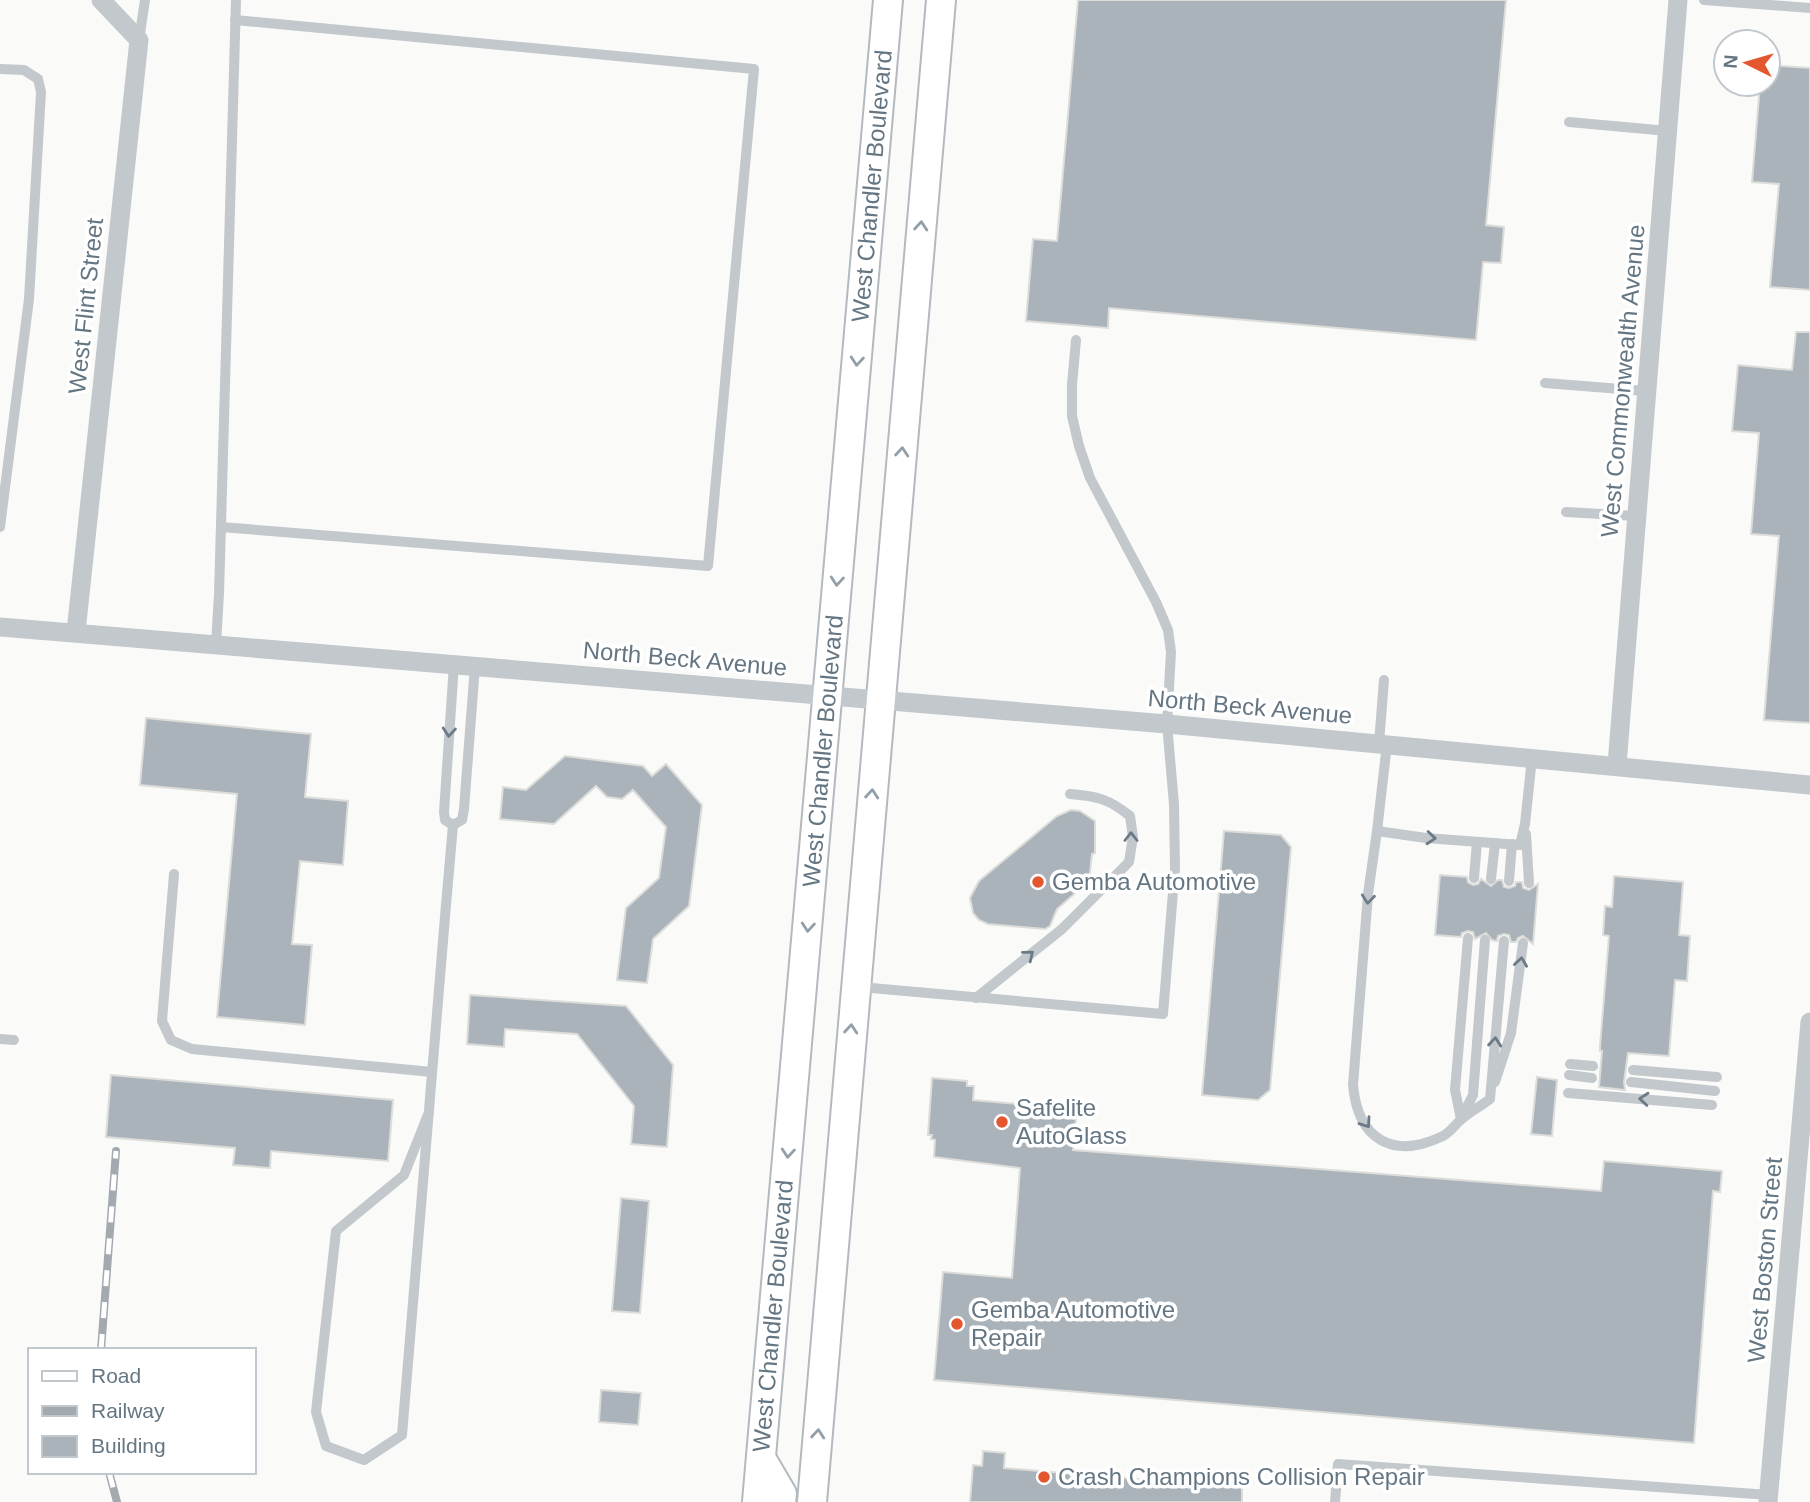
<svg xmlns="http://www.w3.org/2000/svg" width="1810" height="1502" viewBox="0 0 1810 1502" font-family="Helvetica,sans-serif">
	<rect width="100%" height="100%" fill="#fafaf8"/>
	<!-- building -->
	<g fill="#aab3b9" stroke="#dcdcda" stroke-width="2">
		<path d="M1078,0h428l-20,225 18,2 -3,36 -18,-1 -7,78 -367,-32 -1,20 -82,-7 7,-82 24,2z"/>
		<path d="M1768,65l42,3v222l-40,-3 9,-103 -27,-2 8,-98h8z"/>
		<path d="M1796,332h14v391l-46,-3 15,-184 -28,-2 8,-101 -27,-2 6,-66 54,5z"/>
		<path d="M146,718l165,16 -6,63 43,4 -5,64 -43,-4 -8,83 20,1 -7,80 -88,-8 20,-223 -97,-9z"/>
		<path d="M565,756l78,10 9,10 14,-12 36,41 -13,101 -36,33 -6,44 -30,-3 9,-72 33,-30 7,-51 -33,-37 -11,9 -15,-2 -11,-11 -42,38 -54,-5 3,-32 23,3z"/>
		<path d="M1071,810l9,1 15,10v32l-3,1 -3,27 -32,28 -7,17 -5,3 -57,-5 -9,-4 -6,-7 -3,-15 9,-17 78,-65z"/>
		<path d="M1224,831l57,4 10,12 -21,243 -12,10 -56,-5z"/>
		<path d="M1440,875l27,2 1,5 5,3 5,-1 3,-5 10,7 7,-6h4l2,7 5,1 6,-2 1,-4h6l1,6 6,2 9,-6 -5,60 -10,-8 -5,2 -2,4h-5l-2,-7 -5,-1 -6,2 -1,5 -5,-1 -6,-7 -11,6 -2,-7 -5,-1 -6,2 -1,4 -26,-2z"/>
		<path d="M1614,876l69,6 -4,53 11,1 -3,45 -12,-1 -6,76 -41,-3 -4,29 1,8 -26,-3 3,-36h-2v-5l9,-110 -6,-1 2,-29 7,1z"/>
		<path d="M470,995l156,11 47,59 -6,82 -36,-3 3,-38 -57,-72 -72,-5 -1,18 -37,-3z"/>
		<path d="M111,1075l282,25 -5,61 -117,-10 -1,17 -37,-3 2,-17 -129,-11z"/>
		<path d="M1537,1077l20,3 -5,56 -21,-2z"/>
		<path d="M932,1078l35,3v5h7l-1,14 104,9 -4,41 528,41 3,-30 118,10 -2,21 -7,-1 -19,252 -760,-63 9,-108 69,6 8,-110 -86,-11 1,-17 -4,-1 1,-4h-4z"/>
		<path d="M621,1198l28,3 -9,112 -28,-2z"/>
		<path d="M601,1390l40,3 -3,32 -39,-3z"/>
		<path d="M983,1451l22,2 -1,15 238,20v14h-272l3,-37 9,1z"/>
	</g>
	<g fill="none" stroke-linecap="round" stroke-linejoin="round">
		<defs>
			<g id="secondary">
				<path d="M761,1458l21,36 -1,8"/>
				<path d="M757,1502l131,-1502"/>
				<path d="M812,1502l129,-1502"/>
			</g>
		</defs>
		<!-- secondary casing -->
		<use href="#secondary" stroke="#b3babf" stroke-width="32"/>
		<!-- lane -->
		<g stroke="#c3c8cc" stroke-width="10">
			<path d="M1704,0l106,8"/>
			<path d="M139,40l6,-40"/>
			<path d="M0,69l24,1 14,9 3,13 -12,207 -29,228"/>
			<path d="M1569,122l99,9"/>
			<path d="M1545,383l101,8"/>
			<path d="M1566,512l70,4"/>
			<path d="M221,527l487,39 46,-497 -519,-49"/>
			<path d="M216,644l3,-50 17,-594"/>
			<path d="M454,664l-10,148 1,8 8,5 9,-5 2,-11 11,-143"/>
			<path d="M1379,743l5,-63"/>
			<path d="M1387,744l-10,87 49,7 94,7 5,-21 7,-66"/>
			<path d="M1377,831l-9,63 -15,191c5,55 40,75 90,51 8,-4 13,-13 20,-18 8,-7 18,-12 27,-19l14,-158"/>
			<path d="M1526,834l3,49"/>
			<path d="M174,874l-12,147 9,19 21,9 240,23"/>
			<path d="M1474,878l3,-36"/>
			<path d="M1491,879l4,-36"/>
			<path d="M1509,881l3,-37"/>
			<path d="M860,987l303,27 12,-146 -1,-64 -7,-80 4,-72 -3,-22 -12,-28 -66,-124 -11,-32 -7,-30v-31l4,-45"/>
			<path d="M976,998l86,-69 67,-67 4,-25 -3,-21c-21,-17 -33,-20 -60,-22"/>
			<path d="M0,1039l14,1"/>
			<path d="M1570,1064l23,2"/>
			<path d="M1633,1070l84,7"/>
			<path d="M1569,1075l23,3"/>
			<path d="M1495,1082l16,-49 12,-90"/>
			<path d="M1631,1082l84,9"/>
			<path d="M1568,1093l144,12"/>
			<path d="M429,1112l-25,63 -68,56 -20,181 10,34 38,14 38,-25c17,-204 33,-407 51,-610"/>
			<path d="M1461,1119l12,-24 12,-155"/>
			<path d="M1461,1119l-6,-29 13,-152"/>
			<path d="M1335,1502l3,-38 431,31"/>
		</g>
		<!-- street -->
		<g stroke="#c3c8cc" stroke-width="19">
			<path d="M0,627l1167,97 643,61"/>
			<path d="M76,632l63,-592 -38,-40"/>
			<path d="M1617,765l61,-765"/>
			<path d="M1768,1502l42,-480"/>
		</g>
		<!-- secondary -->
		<use href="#secondary" stroke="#fff" stroke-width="28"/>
		<defs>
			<g id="rail">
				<path d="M101,1350l15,-199"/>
				<path d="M109,1472l8,30"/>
			</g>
		</defs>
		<!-- rail casing -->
		<use href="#rail" stroke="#a2aab0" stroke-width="8"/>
		<!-- rail -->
		<use href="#rail" stroke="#fff" stroke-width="5" stroke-dasharray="16" stroke-linecap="butt"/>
	</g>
	<!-- one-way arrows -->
	<defs><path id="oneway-chevron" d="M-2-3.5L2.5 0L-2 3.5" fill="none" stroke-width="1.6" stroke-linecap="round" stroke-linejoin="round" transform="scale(1.75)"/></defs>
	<g stroke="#939fa8">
		<use href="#oneway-chevron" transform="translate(921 226) rotate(-85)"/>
		<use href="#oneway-chevron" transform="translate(857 361) rotate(95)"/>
		<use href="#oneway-chevron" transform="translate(902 452) rotate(-85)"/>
		<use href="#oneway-chevron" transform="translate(837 581) rotate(95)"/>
		<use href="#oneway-chevron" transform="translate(872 794) rotate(-85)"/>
		<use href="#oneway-chevron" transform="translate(808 927) rotate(95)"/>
		<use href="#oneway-chevron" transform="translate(851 1029) rotate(-85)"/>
		<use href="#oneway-chevron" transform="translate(788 1153) rotate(95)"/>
		<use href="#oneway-chevron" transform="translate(818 1434) rotate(-85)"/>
	</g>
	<g stroke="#6a7a87">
		<use href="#oneway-chevron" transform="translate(449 732) rotate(95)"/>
		<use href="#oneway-chevron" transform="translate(1131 837) rotate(-90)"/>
		<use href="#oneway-chevron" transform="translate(1431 838) rotate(5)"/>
		<use href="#oneway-chevron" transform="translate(1368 899) rotate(96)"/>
		<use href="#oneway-chevron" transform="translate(1029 955) rotate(-39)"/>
		<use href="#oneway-chevron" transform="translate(1521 962) rotate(-82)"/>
		<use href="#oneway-chevron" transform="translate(1495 1042) rotate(-85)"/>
		<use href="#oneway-chevron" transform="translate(1644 1099) rotate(-175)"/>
		<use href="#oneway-chevron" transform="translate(1366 1123) rotate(55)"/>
	</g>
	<!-- markers -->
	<g fill="#e4572e" stroke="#fff" stroke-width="2.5">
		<circle cx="1038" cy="882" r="7"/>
		<circle cx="1002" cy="1122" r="7"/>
		<circle cx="957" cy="1324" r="7"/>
		<circle cx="1044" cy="1477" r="7"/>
	</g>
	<g text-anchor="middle" stroke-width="7" stroke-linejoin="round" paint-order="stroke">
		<!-- street labels -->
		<g font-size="24" fill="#657683" stroke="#fff">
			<text transform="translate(872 186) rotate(-85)" y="8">West Chandler Boulevard</text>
			<text transform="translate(86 306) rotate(-84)" y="8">West Flint Street</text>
			<text transform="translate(1623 381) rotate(-85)" y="8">West Commonwealth Avenue</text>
			<text transform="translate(685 659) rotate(5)" y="8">North Beck Avenue</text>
			<text transform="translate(1250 707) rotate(5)" y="8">North Beck Avenue</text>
			<text transform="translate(823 751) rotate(-85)" y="8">West Chandler Boulevard</text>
			<text transform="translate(1765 1260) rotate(-85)" y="8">West Boston Street</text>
			<text transform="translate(773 1316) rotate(-85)" y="8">West Chandler Boulevard</text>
		</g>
		<!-- poi labels -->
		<g font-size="24" fill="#657683" stroke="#fff" text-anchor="start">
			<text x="1052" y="890">Gemba Automotive</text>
			<text x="1016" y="1116">Safelite<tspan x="1016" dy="28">AutoGlass</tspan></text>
			<text x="971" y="1318">Gemba Automotive<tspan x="971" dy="28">Repair</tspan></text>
			<text x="1058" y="1485">Crash Champions Collision Repair</text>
		</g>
	</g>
	<!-- legend -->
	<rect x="28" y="1348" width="228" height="126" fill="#ffffff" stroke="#c1c8cd" stroke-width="2"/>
	<rect x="42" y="1371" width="35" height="10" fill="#ffffff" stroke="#c1c8cd" stroke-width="2"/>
	<text x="91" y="1383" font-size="21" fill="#657683">Road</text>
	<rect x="42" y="1406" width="35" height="10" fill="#a2aab0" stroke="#c1c8cd" stroke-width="2"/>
	<text x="91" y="1418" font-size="21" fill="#657683">Railway</text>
	<rect x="42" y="1436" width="35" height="21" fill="#aab3b9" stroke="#c1c8cd" stroke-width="2"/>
	<text x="91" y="1453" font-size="21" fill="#657683">Building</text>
	<!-- north arrow -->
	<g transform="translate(1747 63) rotate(275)"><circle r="33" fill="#ffffff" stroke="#c1c8cd" stroke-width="2"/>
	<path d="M0-5L12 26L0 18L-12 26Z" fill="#e4572e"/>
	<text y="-10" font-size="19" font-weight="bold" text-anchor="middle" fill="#657683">N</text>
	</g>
</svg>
